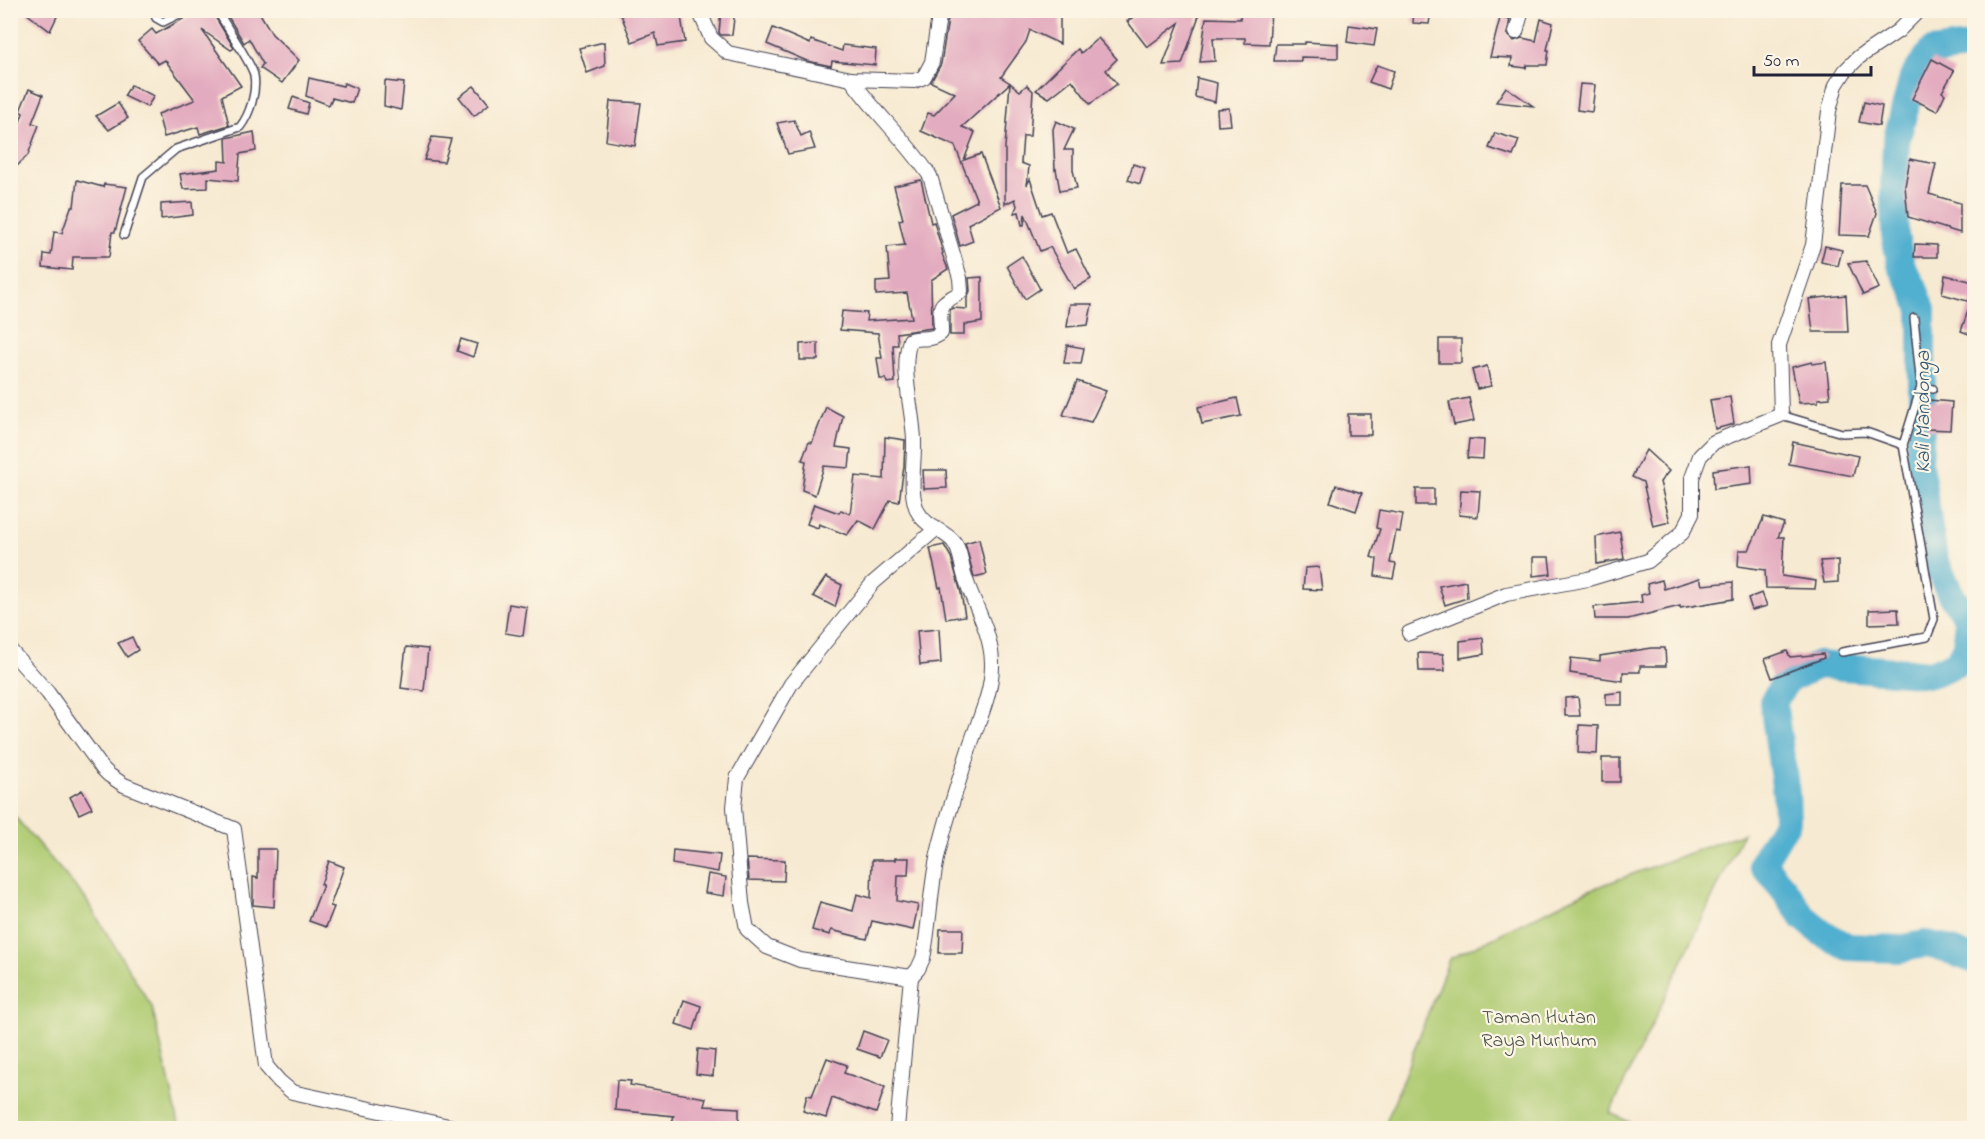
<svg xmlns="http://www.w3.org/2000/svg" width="1985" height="1139" viewBox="0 0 1985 1139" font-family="'Indie Flower',sans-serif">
	<rect width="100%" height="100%" fill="#fcf5e5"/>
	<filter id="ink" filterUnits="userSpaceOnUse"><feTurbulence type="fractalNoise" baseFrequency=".0167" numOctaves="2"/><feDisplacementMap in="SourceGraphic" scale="12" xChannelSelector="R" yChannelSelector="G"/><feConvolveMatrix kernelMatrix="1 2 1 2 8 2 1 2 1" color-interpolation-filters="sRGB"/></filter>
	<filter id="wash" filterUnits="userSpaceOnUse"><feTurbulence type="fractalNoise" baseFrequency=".008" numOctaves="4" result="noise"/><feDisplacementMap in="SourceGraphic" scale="24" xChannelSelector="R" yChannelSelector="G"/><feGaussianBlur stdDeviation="1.35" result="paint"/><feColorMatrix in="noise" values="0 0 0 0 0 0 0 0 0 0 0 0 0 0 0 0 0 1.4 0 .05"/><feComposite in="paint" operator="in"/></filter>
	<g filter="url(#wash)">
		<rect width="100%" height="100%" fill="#f7ead2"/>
		<!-- green -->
		<g fill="#afcb72" stroke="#687656" stroke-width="1.5">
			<path d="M10,811l75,87 67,109 28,121h-169z"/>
			<path d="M1743,833l-133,280 32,15h-258l65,-169 138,-68z"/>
		</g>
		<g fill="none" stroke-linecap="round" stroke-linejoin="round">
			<!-- river -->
			<path stroke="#51afcf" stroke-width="28" d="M1974,46l-43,6 -18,26 -17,64 -2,49 1,44 6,30 13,23 8,22v94l-3,60 15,95 17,36 17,24 -2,27 -9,17 -26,11 -113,-9 -31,15 -14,22 13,91 1,28 -25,42 21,25 20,29 21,17 24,13 51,2 26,-5 16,3 33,13"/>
		</g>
		<g id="blocks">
			<!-- building -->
			<g fill="#e3abbf">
				<path d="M22,10h38l-10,21z"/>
				<path d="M199,10h12l23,38 -3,2 -29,-20 39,56 -19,10 7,29 -29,9 -2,-7 -34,10 -6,-23 37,-14 -30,-40 -7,4 -20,-23 14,-12 4,5z"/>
				<path d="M224,10h34l14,24 27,26 -17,23 -22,-15 3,-4 -14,-25 -5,4z"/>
				<path d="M619,10h61l5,32 -27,4 -3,-13 -23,9z"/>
				<path d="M721,10h14l-3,25h-11l-2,-2z"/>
				<path d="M951,10h109v34l-30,-14 -4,12 -25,35 9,6 -48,44 13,5 -11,28 17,-6 20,53 -33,17 5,17 -13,5 -9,-32 26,-13 -22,-55 -34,-15 7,-18 6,2 21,-22 -24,-11 10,-18 7,-45z"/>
				<path d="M1145,10h56l-19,54 -19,1 16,-42 -32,24 -20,-26z"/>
				<path d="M1241,10h30l-2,34 -24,-1v-5h-32l2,23 -15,1 6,-44 34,1z"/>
				<path d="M1414,10h17l-2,14 -16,-1z"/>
				<path d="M1500,18l10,1 -3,15 7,7 8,-3 14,3 5,-22 12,4 -6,27h2l-2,15h-20l-1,3 -15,-2 1,-8 -22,-1z"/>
				<path d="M1349,25l28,4 -3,17 -27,-4z"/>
				<path d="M773,28l37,16 1,-4 31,11 1,-6 33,4 -1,16 -43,-4 -1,5 -24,-5 -40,-17z"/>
				<path d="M1098,38l19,21 -11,11 11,14 -27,20 -18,-24 -23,18 -13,-8 42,-41 3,4z"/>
				<path d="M604,42l1,24 -18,7 -8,-25z"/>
				<path d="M1305,42l33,2v14l-37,-1v4h-27l2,-17h29z"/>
				<path d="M1932,59l22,12 -12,21 3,2 -8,17 -25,-12z"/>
				<path d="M1377,65l17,6 -6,18 -19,-7z"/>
				<path d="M309,78l34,8 1,-3 13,5 -5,15 -20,-5 -3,7 -23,-9z"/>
				<path d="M1197,78l20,5 -2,19 -20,-5z"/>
				<path d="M385,81l19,2 -3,27 -17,-4z"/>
				<path d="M1010,83l10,8 7,-6 6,6 -3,45h-7l-2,27 8,3 -2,19 3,-6 12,36 9,-3 16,41 9,-4 15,30 -17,10 -24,-42 -10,4 -15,-37 -1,11h-2l-3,-13 -5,1 3,-7 -2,-7 -10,5v-57z"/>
				<path d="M1580,84l15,1 -3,27 -15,-2z"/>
				<path d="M131,85l23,11 -7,11 -23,-11z"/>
				<path d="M474,86l15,18 -15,12 -15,-19z"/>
				<path d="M1506,87l27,19 -37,-4z"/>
				<path d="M29,89l14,6 -11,28 7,2 -11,30 -18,18v-22l13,-38 -3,-2z"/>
				<path d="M293,97l16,6 -3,11 -17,-5z"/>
				<path d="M610,101l31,2 -6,43 -29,-5z"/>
				<path d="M1864,102l18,4 -3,20 -20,-4z"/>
				<path d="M118,103l10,15 -19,12 -13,-14z"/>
				<path d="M1229,108l2,17 -13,1 -1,-17z"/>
				<path d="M794,120l7,16 8,-4 6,17 -27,5 -11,-31z"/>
				<path d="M1056,121l18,8 -10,21h9v20l4,18 -17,3 -4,-22 -1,1 -2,-41z"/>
				<path d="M254,132l2,19 -16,3 -2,27 -30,-3v10l-25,1 -3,-15 39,-5v-8l8,1 -1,-24z"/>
				<path d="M1495,133l24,7 -6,16 -24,-8z"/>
				<path d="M432,137l19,2 -7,23 -20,-2z"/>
				<path d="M1910,159l26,5 -7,30 31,9v30l-52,-16 -3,-31z"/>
				<path d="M1133,164l12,4 -5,16 -12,-4z"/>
				<path d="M77,180l26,7 1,-3 23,3 -12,45h-3l-3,25h-36l-1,13 -29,-3 1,-13 7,1 3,-23 8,1 9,-26h3z"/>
				<path d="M921,180l10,43 3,-1 9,31 -1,1 6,15 -17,11 1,48 -35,5 1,12h-5l2,37 -8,1 -1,-4h-6l-3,-21h5l-4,-25 -38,-3 2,-19 25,2 -1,8 46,-3 -5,-25 -31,2v-13l14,-1 -3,-34 18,-2 -6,-25 4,-1 -9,-33z"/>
				<path d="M1842,185h23l12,28 -8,23 -30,-1z"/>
				<path d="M192,202l1,13 -32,4v-15z"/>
				<path d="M1915,244l22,1v12h-23z"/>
				<path d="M1825,246l17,4 -4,16 -17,-4z"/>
				<path d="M1022,256l18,33 -15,10 -18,-33z"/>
				<path d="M1866,261l13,27 -16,7 -15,-32z"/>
				<path d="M1945,275l29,7v54l-13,-5 10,-29 -29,-8z"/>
				<path d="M982,277v45l-18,3v10h-14v-25l2,-2 15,1v-11l3,-7 -1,-13z"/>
				<path d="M1846,295l2,37h-35l-4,-33z"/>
				<path d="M1070,304h22l-4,21 -21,2z"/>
				<path d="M461,339l16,5 -4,13 -16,-6z"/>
				<rect x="1439" y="339" width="22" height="24"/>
				<path d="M818,343v17h-18v-16z"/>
				<path d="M1067,345l17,3 -3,16 -17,-1z"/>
				<path d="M1812,362v2l14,-2 4,36 -12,1v3l-19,1 -7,-36z"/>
				<path d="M1487,366l4,20 -14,3 -5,-19z"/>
				<path d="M1077,381l29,10 -15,31 -28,-7z"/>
				<path d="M1730,397l4,27 -19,5 -5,-29z"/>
				<path d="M1237,398l4,18 -39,8 -4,-17z"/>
				<path d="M1469,398l5,23 -20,4 -5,-23z"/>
				<path d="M1928,400l24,2 -2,28 -24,-1z"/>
				<path d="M826,407l17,9 -7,31 15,2 -2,19 -25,-2 -9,29 -13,-5 4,-29 -4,-1 7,-18 3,1z"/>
				<rect x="1348" y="414" width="23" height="21"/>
				<path d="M885,437l20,3 -1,26 -5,36 -9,-2 -15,29 -17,-9 -11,15 -28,-11 -1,4 -11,-4 7,-20 25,9 2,-3 9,4 5,-38 29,3z"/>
				<path d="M1469,439l15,1 -1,19 -16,-1z"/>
				<path d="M1793,442l65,14 -5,20 -64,-12z"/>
				<path d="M1646,450l23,21 -9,11 10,40 -17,4 -10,-44 -11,-5z"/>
				<path d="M1751,465l1,19 -38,5 -1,-19z"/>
				<path d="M923,470h23l1,18 -23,1z"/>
				<path d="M1336,485l26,8 -6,18 -26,-9z"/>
				<rect x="1416" y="489" width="18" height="16"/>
				<path d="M1461,490l19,1 -2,26 -19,-2z"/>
				<path d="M1379,510l24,4 -3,18 -4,-1 -6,32 6,1 -3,15 -18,-3 2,-17 -6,-2 9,-28 -4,-1z"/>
				<path d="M1764,517l20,6 -6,14h6l-2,39 34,5 -1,8 -49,-1 -1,-18 -27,-4 1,-16h10z"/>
				<path d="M1620,532l4,27 -27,5 -1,-27z"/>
				<path d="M979,539l8,35 -13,3 -9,-34z"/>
				<path d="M944,545l7,12 10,36 4,23 -19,3 -5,-32 -2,1 -9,-40z"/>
				<path d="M1533,557h16l2,17 -18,2z"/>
				<path d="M1838,560v22l-14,1 -4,-22z"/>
				<path d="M1319,567l3,23 -19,-1 2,-21z"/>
				<path d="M826,577l16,8 -7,22 -22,-11z"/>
				<path d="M1700,578l2,7 31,-3v17l-53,9v-2l-52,13h-33l-1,-12 48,-5 -1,-7 8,-2 -2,-9 15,-4 2,9z"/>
				<path d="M1466,581l1,17 -22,7 -6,-19z"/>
				<path d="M1762,593l5,13 -15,4 -4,-12z"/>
				<path d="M509,604l18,3 -4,29 -18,-3z"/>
				<path d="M1898,609l1,14 -30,1v-14z"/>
				<path d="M939,629l2,34 -21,2 -3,-34z"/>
				<path d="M132,637l6,13 -11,7 -9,-14z"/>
				<path d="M1483,638l1,16 -24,4v-17z"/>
				<path d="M406,647l22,2 -4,42 -23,-3z"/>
				<path d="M1652,648h13l1,18h-26v6h-17v9l-53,-8 1,-15 29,3v-5z"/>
				<path d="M1787,651l3,6 33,-3 1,4 -52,20 -7,-19z"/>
				<path d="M1418,653l25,1 2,17h-26z"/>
				<path d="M1622,692v13h-16v-11z"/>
				<path d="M1578,697l2,19h-15v-18z"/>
				<path d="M1579,725l19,1 -1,28 -19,-1z"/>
				<rect x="1602" y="758" width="18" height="24"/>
				<path d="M82,790l10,18 -13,6 -9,-17z"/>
				<path d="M258,849h18l-2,58 -21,-2v-28l5,1z"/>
				<path d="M673,850l47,5 -2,17 -46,-8z"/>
				<path d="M895,858h14l-1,17h-10l-1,26 21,4 -5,25 -41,-9 -5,18 -36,-9 -1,5 -18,-5 8,-28 33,9 4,-17 14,4 1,-38h23z"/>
				<path d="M747,859l38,1 -1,21 -35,-1z"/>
				<path d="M329,861l15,6 -14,39 4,1 -8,20 -17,-6 14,-36 -2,-1z"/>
				<path d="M708,874l18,3 -2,19 -19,-3z"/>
				<path d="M940,929h23l-1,24h-23z"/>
				<path d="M684,1000l17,6 -7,24 -18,-6z"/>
				<path d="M863,1031l24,9 -7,17 -23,-8z"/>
				<path d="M698,1049l17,2 -2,25 -17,-2z"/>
				<path d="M827,1058l20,7 -3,8 41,14 -9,26 -44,-15 -6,20 -23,-7 4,-16 5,1z"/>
				<path d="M617,1080l14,1 -1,4 76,13 -2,8 35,2v20h-30l-37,-6 2,-6 -59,-6z"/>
			</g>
		</g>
	</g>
	<g filter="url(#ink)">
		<use href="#blocks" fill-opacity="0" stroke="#424052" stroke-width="1.5"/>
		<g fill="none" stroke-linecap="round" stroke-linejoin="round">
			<defs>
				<g id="lane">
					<path d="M153,10l3,8 7,4 24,-12"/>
					<path d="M124,235l19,-58 33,-28 64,-22c10,-13 17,-35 14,-52 -2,-11 -30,-52 -37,-65"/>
					<path d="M1921,387l12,2"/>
					<path d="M1781,415l61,18 24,-1 37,13 18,-58 -7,-69"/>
					<path d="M1842,652l85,-15 7,-18 -31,-174"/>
				</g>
				<g id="street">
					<path d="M699,10l12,28 17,15 123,26 63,2 10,-4 8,-15 8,-52"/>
					<path d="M1516,32l6,-22"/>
					<path d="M851,79c24,34 56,62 79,97l30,102 1,13c-5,6 -11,6 -17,12 -7,5 -2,22 -3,30 -9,8 -21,4 -31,7 -10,31 3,69 4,100 1,22 -6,52 4,72 8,15 25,18 35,29 9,10 8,27 13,39 9,27 25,52 26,82 1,30 -14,59 -23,87 -11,35 -23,70 -31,105 -8,34 -8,70 -15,104l-5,11 -7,8"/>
					<path d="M1409,633l97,-39 82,-15 60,-18 34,-28 10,-19v-36l8,-22 14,-14 67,-27 -2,-70 34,-100 16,-134 7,-26 9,-14 14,-14 39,-26 21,-21"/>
					<path d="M10,650l38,43 54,75 7,7 15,10 110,44 32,237 13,15 13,11 166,36"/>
					<path d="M897,1128l14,-151 -111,-17 -33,-13 -20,-18 -5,-26 -8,-96 3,-29 54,-94 82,-101 63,-54"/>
				</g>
			</defs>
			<!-- lane casing -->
			<use href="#lane" stroke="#424052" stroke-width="10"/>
			<!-- street casing -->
			<use href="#street" stroke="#424052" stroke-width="16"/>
			<!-- lane -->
			<use href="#lane" stroke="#fff" stroke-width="7"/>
			<!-- street -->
			<use href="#street" stroke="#fff" stroke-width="14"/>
		</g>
	</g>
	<g text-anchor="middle" stroke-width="4.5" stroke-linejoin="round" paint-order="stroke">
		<!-- park labels -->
		<g font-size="20" fill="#4c554c" stroke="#fcf5e5">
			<text x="1539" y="1023">Taman Hutan<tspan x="1539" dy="23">Raya Murhum</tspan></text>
		</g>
		<!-- water labels -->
		<g font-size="21" font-style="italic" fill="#355a76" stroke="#fcf5e5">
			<text transform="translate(1922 412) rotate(-90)" y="7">Kali Mandonga</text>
		</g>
	</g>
	<!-- margin -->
	<rect width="1985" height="1139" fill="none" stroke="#fcf5e5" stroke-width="36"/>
	<!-- scale -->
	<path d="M1754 66v9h117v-9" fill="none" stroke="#22223b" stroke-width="3"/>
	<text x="1763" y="66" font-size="18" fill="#22223b" stroke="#fcf5e5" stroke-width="4.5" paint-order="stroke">50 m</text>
</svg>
